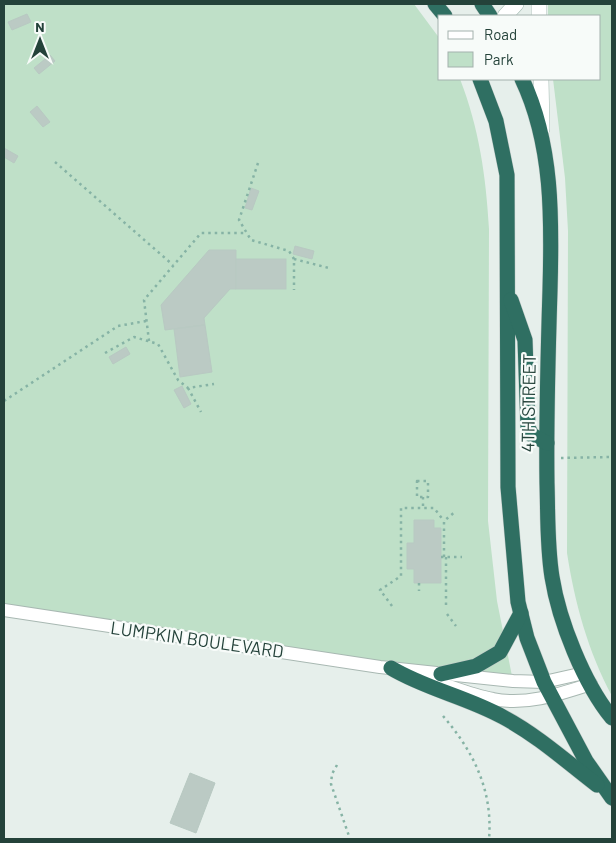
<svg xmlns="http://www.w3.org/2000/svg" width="616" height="843" viewBox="0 0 616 843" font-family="Barlow,sans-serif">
	<rect width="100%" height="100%" fill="#e6efeb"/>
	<!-- green -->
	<g fill="#bfe0c8">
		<path d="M4,4h410l3,4 23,31v40h20c19,49 26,97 29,150l-1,292 9,80 16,80 -509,-71z"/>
		<path d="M548,4h64v692c-24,-45 -37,-92 -45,-143l1,-322 -3,-53 -12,-99h47v-63h-52z"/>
	</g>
	<!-- building -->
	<g fill="#bbcac4" stroke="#b8c9c2">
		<path d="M27,14l4,8 -19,8 -4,-8z"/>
		<path d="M50,55l5,6 -16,13 -5,-6z"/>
		<path d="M37,106l13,16 -7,5 -13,-15z"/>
		<path d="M4,148l14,8 -4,7 -10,-6z"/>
		<path d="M251,188l8,3 -7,19 -7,-2z"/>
		<path d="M295,246l19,5 -2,8 -19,-5z"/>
		<path d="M209,250h27v39h-6l-26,29 1,7 -40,5 -4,-25z"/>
		<rect x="236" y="259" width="50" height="30"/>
		<path d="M205,325l7,47 -32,5 -6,-48z"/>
		<path d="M126,347l4,7 -17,10 -4,-7z"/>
		<path d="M182,386l9,18 -7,4 -10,-18z"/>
		<path d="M414,520h20v8h7v55h-27v-14h-7v-26h7z"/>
		<path d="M190,773l25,10 -19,50 -26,-10z"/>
	</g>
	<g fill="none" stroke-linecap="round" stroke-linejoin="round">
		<defs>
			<g id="street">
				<path d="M4,610l376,57 133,14 31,1 40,-9"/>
				<path d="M427,679c21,6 44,16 66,20 33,7 67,-5 98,-15"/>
			</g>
			<g id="secondary">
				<path d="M539,4v12"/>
				<path d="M505,16l11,-12"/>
				<path d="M541,79l1,50"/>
			</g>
			<g id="highway">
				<path d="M435,4l10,12"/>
				<path d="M482,4l8,12"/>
				<path d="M480,79l16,42 11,54 1,312 10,115 9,36 17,44 42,79 26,37"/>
				<path d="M522,79c31,65 30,140 28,211 -2,64 -4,128 -3,193 1,31 0,63 5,94 7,44 32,107 60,141"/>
				<path d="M511,300l14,40 3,88 4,7 15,8"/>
				<path d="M391,668c35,21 76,29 112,49 34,18 64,45 94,68"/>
				<path d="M441,674l35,-8 24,-14 21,-39"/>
			</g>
		</defs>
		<!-- street casing -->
		<use href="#street" stroke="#a8b8b2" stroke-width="14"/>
		<!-- secondary casing -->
		<use href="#secondary" stroke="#a4bbb3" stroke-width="16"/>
		<!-- highway casing -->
		<use href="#highway" stroke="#c2cac8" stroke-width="16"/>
		<!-- path -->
		<g stroke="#86b3a5" stroke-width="2.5" stroke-dasharray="2.5 4" stroke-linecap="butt">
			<path d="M55,162l118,103"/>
			<path d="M258,163l-19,57 12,20 38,11 5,8v31"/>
			<path d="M294,259l35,9"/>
			<path d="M149,341l-5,-41 57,-67h46"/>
			<path d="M105,353l29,-16 24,7 20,36 10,8 26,-4"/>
			<path d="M188,388l13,24"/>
			<path d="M4,401l114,-75 28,-5"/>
			<path d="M561,458l51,-1"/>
			<rect x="417" y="481" width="11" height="16"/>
			<path d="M423,497v11"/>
			<path d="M441,557h21"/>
			<path d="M444,557v-36l12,-10"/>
			<path d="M446,557v49"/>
			<path d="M419,583v8"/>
			<path d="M392,606l-12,-16 21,-14v-68h33l10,13"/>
			<path d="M447,614l9,12"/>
			<path d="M443,716c31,36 50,75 46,123"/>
			<path d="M337,765l-5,9 -1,10 19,55"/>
		</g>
		<!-- street -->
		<use href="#street" stroke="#fff" stroke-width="12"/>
		<!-- secondary -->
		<use href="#secondary" stroke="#fff" stroke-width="15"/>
		<!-- highway -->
		<use href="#highway" stroke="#2f6f62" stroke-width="15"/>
	</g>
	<g text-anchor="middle" stroke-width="4.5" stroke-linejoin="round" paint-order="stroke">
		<!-- street labels -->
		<g font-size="18" fill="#24423a" stroke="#f7fbf9">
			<text transform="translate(529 403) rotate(-89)" y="6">4TH STREET</text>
			<text transform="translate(197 640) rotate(8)" y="6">LUMPKIN BOULEVARD</text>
		</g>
	</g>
	<!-- border -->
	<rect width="616" height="843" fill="none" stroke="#24423a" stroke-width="10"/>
	<!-- legend -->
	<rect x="438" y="15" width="162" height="65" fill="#f7fbf9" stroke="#a3b1ad"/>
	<rect x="448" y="31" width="25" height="8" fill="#ffffff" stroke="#a3b1ad"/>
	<text x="484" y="40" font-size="15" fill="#24423a">Road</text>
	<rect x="448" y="52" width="25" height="15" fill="#bfe0c8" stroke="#a3b1ad"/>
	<text x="484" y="65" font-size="15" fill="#24423a">Park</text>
	<!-- north arrow -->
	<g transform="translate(40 40)" stroke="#f7fbf9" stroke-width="4" paint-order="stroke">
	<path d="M0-4L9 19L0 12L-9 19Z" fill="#24423a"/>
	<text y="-8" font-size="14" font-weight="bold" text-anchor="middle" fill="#24423a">N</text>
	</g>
</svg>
